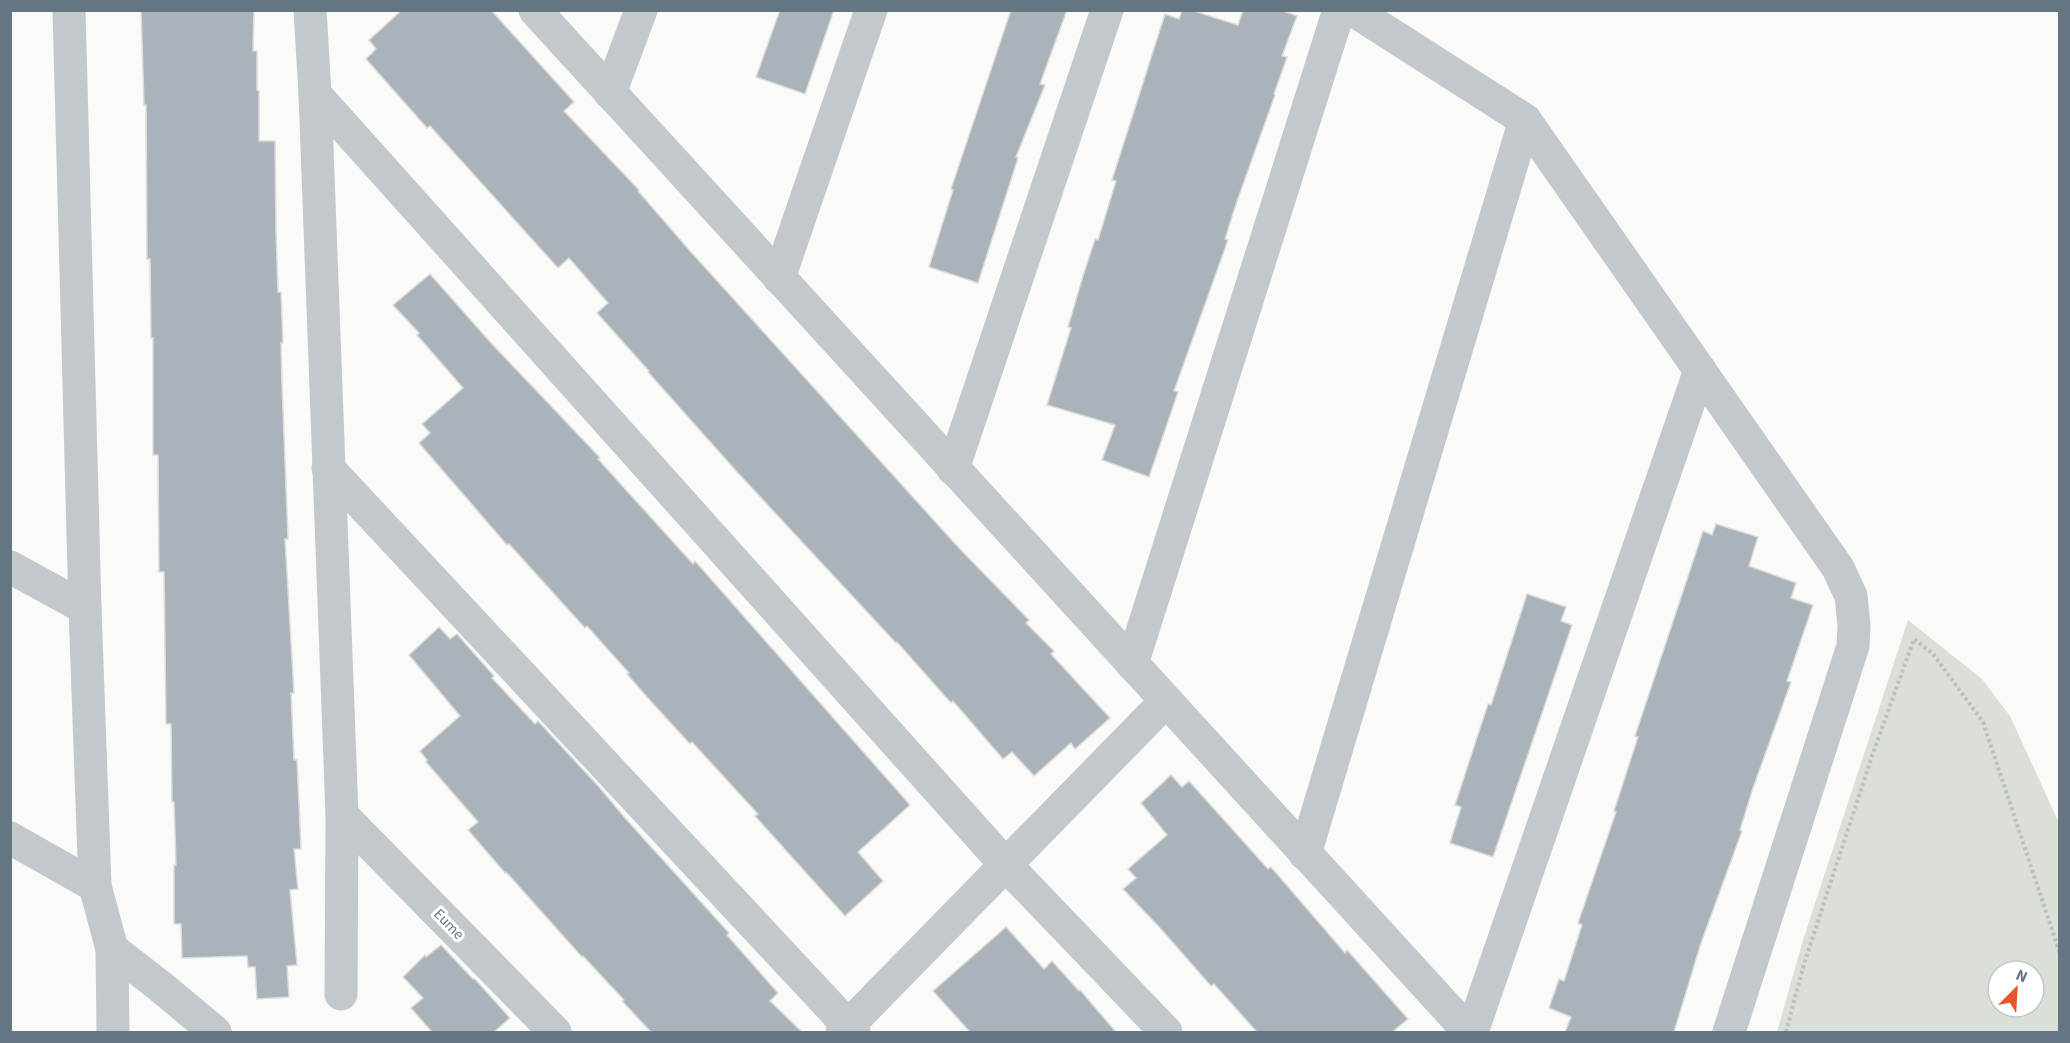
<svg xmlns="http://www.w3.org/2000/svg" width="2070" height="1043" viewBox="0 0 2070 1043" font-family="'Source Sans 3',sans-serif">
	<rect width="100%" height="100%" fill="#fafaf8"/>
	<!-- green -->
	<path fill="#dadfd7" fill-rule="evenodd" d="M1908,620l74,59 28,37 49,107v209h-282l26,-92zM1998,971h36v36h-36z"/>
	<!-- building -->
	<g fill="#aab3b9" stroke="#dcdcda" stroke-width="1.5">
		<path d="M196,10l58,1 -1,40h4v39l2,1v50h16l1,90 2,61h3l2,51h-2l1,41 6,155h-3l9,154h-3l3,67h3l4,89h-7l4,40 -8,1 7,75 -10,1 2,31 -32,2 -2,-32h-7l-1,-11 -65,2 -1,-34h-7v-59h2l-2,-63h-2l-1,-78h-5l-2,-152h-5l-1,-117h-5v-117h-2l-1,-79h-3l-1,-154h-2l-3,-94z"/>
		<path d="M402,10h89l83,92 -10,9 75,79 -1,1 52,60 269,297 70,72 -3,3 28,28 -3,3 59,64 -35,31 -4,-6 -37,33 -22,-24 -9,7 -50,-58 -2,2 -54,-61 -1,1 -158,-170 -90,-101 1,-1 -52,-58 11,-10 -39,-45 -11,10 -128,-142 -3,2 -61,-69 10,-10 -7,-9z"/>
		<path d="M780,10h54l-29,84 -49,-17z"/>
		<path d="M1011,10h56l-27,74 5,1 -29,72 2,1 -40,125 -49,-16 24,-77 -2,-1z"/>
		<path d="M1182,10h9l47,15 5,-15h38l16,6 -15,40 5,1 -13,37 1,1 -39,109 -11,35 3,1 -54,151 4,1 -29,85 -47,-17 13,-35 -68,-20 24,-77 -3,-1 15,-51 12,-37 3,1 18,-59 -4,-1 53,-166 14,5z"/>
		<path d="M430,274l61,69 98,103 11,12 -2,1 95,105 2,-3 215,244 -52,47 25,29 -38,35 -90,-100 3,-2 -66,-72 -2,2 -43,-47 -20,-23 2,-1 -42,-47 -2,2 -76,-84 -2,1 -88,-102 11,-10 -8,-9 41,-36 -46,-53 2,-2 -26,-28z"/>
		<path d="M1716,524l42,13 -9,29 47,17 -5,15 22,7 -26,76 4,1 -39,109 -12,39 2,1 -41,112 -27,89h-109l6,-15 -22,-9 10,-29 5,2 18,-56 -4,-2 38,-111 -2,-1 24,-74 -3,-1 68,-205 9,4z"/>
		<path d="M1527,594l39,13 -5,14 11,4 -79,232 -43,-14 11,-36 -6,-2 33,-101 3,1z"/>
		<path d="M439,627l11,12 7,-5 37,42 -2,2 43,46 3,-3 62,67 25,30 104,115 -2,2 51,58 -8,8 32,31h-151l-29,-31 2,-1 -41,-44 -1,1 -76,-85 -1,1 -37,-43 10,-8 -52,-60 1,-2 -7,-9 40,-35 -51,-61z"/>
		<path d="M1171,775l11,12 7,-6 79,88 3,-2 74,86 2,-3 61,69 -16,13h-135l-43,-48 -3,2 -50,-57 -38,-40 13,-11 -8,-9 39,-34 -26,-32z"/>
		<path d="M1006,927l38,42 8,-8 27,30 1,-1 36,42h-146l-37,-41z"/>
		<path d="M441,945l32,34 1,-1 36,40 -16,14h-62l-21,-24 12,-10 -20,-21 22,-22 1,2z"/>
	</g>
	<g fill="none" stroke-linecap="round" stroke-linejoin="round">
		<!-- path -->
		<path stroke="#bbbfc2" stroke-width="4" stroke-dasharray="3 3" stroke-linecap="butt" d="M1786,1032l18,-68 68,-208 42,-117 19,15 50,68 77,232"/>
		<!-- street -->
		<g stroke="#c3c8cc" stroke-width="33">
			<path d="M69,10l16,598 10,278 17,63 1,83"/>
			<path d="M310,10l5,84 27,721 -1,179"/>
			<path d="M535,10l934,1022"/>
			<path d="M1353,10l172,110 313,448 13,28 3,29 -1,21 -124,386"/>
			<path d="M610,93l31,-83"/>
			<path d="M315,94l690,770 161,168"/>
			<path d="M779,278l92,-268"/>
			<path d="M328,468l526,564"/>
			<path d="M953,469l154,-459"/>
			<path d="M10,567l75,41"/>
			<path d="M1132,664l207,-654"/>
			<path d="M342,815l213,217"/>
			<path d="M10,838l85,48"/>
			<path d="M1305,854l220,-734"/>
			<path d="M112,949l49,38 54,45"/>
			<path d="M842,1032l324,-331"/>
			<path d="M1472,1032l228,-662"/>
		</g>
	</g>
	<g text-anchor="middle" stroke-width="6" stroke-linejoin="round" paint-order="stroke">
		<!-- street labels -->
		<g font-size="15" fill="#657683" stroke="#fff">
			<text transform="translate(449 924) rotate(46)" y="5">Eume</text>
		</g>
	</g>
	<!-- border -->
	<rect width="2070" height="1043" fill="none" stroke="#657683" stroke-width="24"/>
	<!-- north arrow -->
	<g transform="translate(2016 989) rotate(24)"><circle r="28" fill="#ffffff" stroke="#c1c8cd" stroke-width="1.5"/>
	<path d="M0-4.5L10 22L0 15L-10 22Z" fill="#e4572e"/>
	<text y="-9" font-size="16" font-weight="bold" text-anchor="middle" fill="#657683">N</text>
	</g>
</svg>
